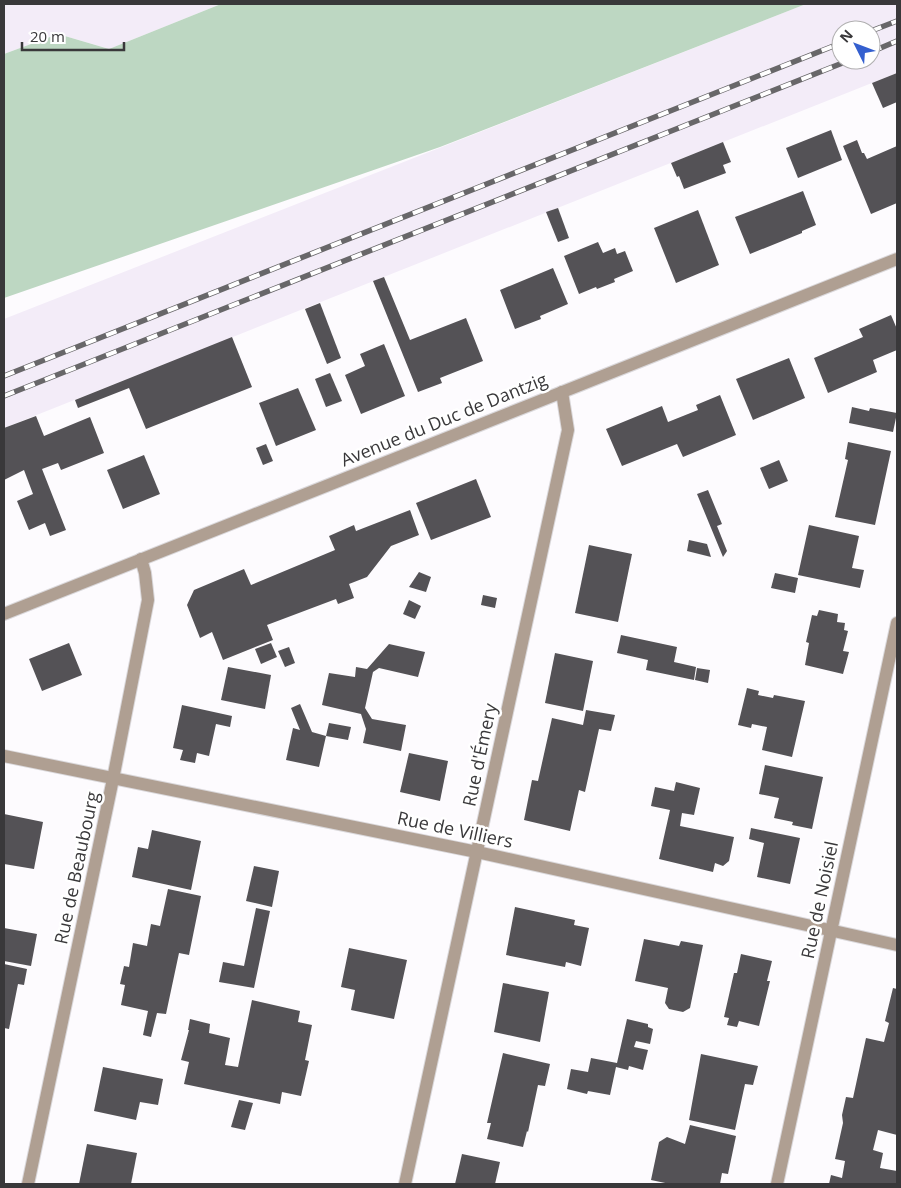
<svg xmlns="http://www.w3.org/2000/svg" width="901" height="1188" viewBox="0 0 901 1188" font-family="'Open Sans',sans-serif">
	<rect width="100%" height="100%" fill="#fdfbfe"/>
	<!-- built -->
	<g fill="#f3ecf8" fill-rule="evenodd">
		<path d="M4,4h217l-112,45 -51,-15 -54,20z"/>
		<path d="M806,4h91v69l-893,355v-109zM841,30h30v30h-30z"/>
	</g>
	<!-- green -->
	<path fill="#bdd7c2" d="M221,4h585l-366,143 -436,151v-244l54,-20 51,15z"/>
	<!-- building -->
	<g fill="#545256">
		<path d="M897,73v29l-14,6 -11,-25z"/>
		<path d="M831,130l11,30 -44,18 -12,-30z"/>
		<path d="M857,140l5,13h2l3,6 30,-13v57l-26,11 -28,-68z"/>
		<path d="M723,142l8,20 -8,3 3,8 -42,16 -5,-13 -2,1 -6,-14z"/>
		<path d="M803,191l13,34 -14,6v2l-52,21 -15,-37z"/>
		<path d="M558,208l11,30 -11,4 -12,-30z"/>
		<path d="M698,210l21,55 -43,18 -22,-55z"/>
		<path d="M598,242l5,11 12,-5 2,6 8,-3 8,20 -19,8 1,3 -18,7 -1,-2 -17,7 -15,-38z"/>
		<path d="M553,268l15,36 -28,12 1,3 -26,10 -15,-39z"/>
		<path d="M384,277l26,63 56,-22 17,43 -43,17 2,5 -24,9 -45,-111z"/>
		<path d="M320,303l21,55 -14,6 -22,-55z"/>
		<path d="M891,315l6,14v21l-24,10 4,12 -49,21 -14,-35 49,-21 -4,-8z"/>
		<path d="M232,337l20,50 -106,42 -17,-41 -51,20 -3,-8z"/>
		<path d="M384,344l21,52 -44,18 -16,-39 20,-9 -5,-12z"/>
		<path d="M789,358l16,40 -52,22 -17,-41z"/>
		<path d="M330,373l12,28 -16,6 -11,-28z"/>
		<path d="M298,388l18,42 -40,16 -17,-43z"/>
		<path d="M720,395l16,40 -53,22 -6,-13 -55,22 -16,-37 56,-23 6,16 30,-12 -2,-5z"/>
		<path d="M852,407l17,4 1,-3 27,5 -4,19 -44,-9z"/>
		<path d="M36,416l8,20 46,-19 14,36 -43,17 -3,-7 -16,6 24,61 -16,6 -5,-13 -16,7 -12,-29 16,-7 -9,-24 -20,10v-52z"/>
		<path d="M848,442l43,9 -16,74 -40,-8 13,-57 -3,-1z"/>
		<path d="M266,444l7,17 -10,4 -7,-17z"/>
		<path d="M144,455l16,39 -37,15 -16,-39z"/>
		<path d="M779,460l9,21 -19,8 -9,-21z"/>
		<path d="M476,479l15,38 -60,23 -15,-37z"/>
		<path d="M708,490l14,34 -5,2 10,25 -4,6 -26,-63z"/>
		<path d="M410,510l9,25 -28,11 -24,31 -18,7 5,14 -16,6 -2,-5 -69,26 6,15 -50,20 -11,-28 -12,6 -13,-33 7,-15 50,-21 7,16 84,-35 -6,-14 25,-11 2,6z"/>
		<path d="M809,525l50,11 -7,32 12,2 -4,18 -62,-13z"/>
		<path d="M689,540l18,4 4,13 -24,-6z"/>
		<path d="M589,545l43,9 -14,68 -43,-9z"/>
		<path d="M419,572l12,5 -5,15 -17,-5z"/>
		<path d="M775,573l23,5 -3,15 -24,-5z"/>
		<path d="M483,595l14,3 -2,10 -14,-3z"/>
		<path d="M409,600l12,6 -6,13 -12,-5z"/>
		<path d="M819,610l19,4 -1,8 8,1 -1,7 4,1 -5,20 6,1 -6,22 -38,-9 4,-22 -3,-1 6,-27 5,1z"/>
		<path d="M621,635l56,12 -3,15 22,5 -2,13 -48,-10 2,-10 -31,-7z"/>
		<path d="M69,643l13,32 -40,16 -13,-32z"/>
		<path d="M271,643l6,14 -16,7 -6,-15z"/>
		<path d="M389,644l36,8 -7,25 -39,-9 -6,4 -8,36 7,11 34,6 -5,26 -38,-8 3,-14 -5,-15 -39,-9 7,-32 26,4 1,-10 11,2z"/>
		<path d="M289,647l6,16 -10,4 -7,-16z"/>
		<path d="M555,653l38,8 -10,50 -38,-8z"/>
		<path d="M228,667l43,8 -6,34 -44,-9z"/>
		<path d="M697,668l13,2 -2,13 -13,-3z"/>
		<path d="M747,688l12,3 -1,4 15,3 1,-3 31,6 -13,56 -30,-7 5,-23 -15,-3 -1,4 -13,-3z"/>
		<path d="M300,704l12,28 14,4 -7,31 -33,-7 7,-32 7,2 -9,-22z"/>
		<path d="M182,705l50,11 -2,11 -14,-3 -7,32 -12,-3 -2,10 -15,-3 3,-10 -10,-2z"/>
		<path d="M586,710l29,5 -4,16 -12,-2 -14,63 -6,-2 -9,41 -46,-11 8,-40 6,1 14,-63 31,7z"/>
		<path d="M329,723l22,4 -3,13 -22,-4z"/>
		<path d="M409,753l39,8 -8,40 -40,-9z"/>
		<path d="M765,765l58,12 -11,52 -20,-4 1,-3 -19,-4 5,-20 -20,-4z"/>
		<path d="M676,782l24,6 -6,27 -12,-2 -2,13 54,11 -5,24 -6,5 -8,-3 -2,9 -54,-13 11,-49 -19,-4 4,-19 19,4z"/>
		<path d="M4,814l39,8 -9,47 -30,-5z"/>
		<path d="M751,828l49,10 -10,46 -33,-7 7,-34 -15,-4z"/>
		<path d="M152,830l49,11 -10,49 -59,-13 6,-30 10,2z"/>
		<path d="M254,866l25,5 -7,36 -26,-6z"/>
		<path d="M168,889l33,7 -12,59 -10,-2 -13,61 -9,-1 -6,24 -8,-2 5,-24 -27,-6 4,-20 -5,-1 4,-18 5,1 4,-24 14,3 4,-22 9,2z"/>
		<path d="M515,907l60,13 -1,5 15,3 -8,38 -15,-4 -1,5 -59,-12z"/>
		<path d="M256,908l14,3 -16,77 -35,-6 4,-20 21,4z"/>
		<path d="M4,928l33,6 -6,32 -27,-5z"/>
		<path d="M644,939l35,7 2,-5 22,4 -13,63 -7,4 -14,-3 -4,-6 3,-15 -33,-7z"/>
		<path d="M349,948l58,12 -13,59 -43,-9 4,-20 -14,-3z"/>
		<path d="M741,954l31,7 -5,20h3l-11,45 -20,-5 -2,6 -10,-2 2,-7 -5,-1 10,-44h3z"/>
		<path d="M4,964l23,5 -3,16 -6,-1 -9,45 -5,-1z"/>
		<path d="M503,983l46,9 -9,50 -46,-10z"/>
		<path d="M893,988l4,1v146l-19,-5 -5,20 10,3 -3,15 17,3v13h-68l2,-9 11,3 3,-17 -10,-2 8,-36 -1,-8 4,-18 7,1 13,-60 18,4 5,-19 -4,-2z"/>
		<path d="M252,1000l48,11 -2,11 14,3 -7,35 4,1 -8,35 -19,-4 -2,12 -96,-20 5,-22 -8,-2 8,-30h-1l2,-11 20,5 -1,9 21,5 -5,27 13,2z"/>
		<path d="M627,1019l21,5v3l5,2 -3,15 -14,-3 -2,6 14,3 -5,20 -14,-4 -1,4 -12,-3 -6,28 -22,-4 -1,3 -20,-5 4,-20 17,3 3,-14 26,5z"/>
		<path d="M503,1053l47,11 -5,22 -7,-1 -10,47 -1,-1 -4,16 -36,-8 4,-16h-4z"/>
		<path d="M701,1054l57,12 -5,19 -8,-1 -10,46 -46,-10z"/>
		<path d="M103,1067l60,12 -5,26 -18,-3 -4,18 -42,-9z"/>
		<path d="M239,1100l14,3 -8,27 -14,-3z"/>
		<path d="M690,1125l46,11 -8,38 -6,-1 -2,11h-50l-19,-4 8,-38 8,-5 18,7z"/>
		<path d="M87,1144l50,9 -6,31h-52z"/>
		<path d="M462,1154l38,8 -5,22h-40z"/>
	</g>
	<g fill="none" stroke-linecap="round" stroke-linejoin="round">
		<defs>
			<g id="street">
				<path d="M4,614l893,-355"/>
				<path d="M4,756l473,96 420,93"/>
				<path d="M28,1184l85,-405 35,-179 -3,-27 -4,-14"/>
				<path d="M405,1184l163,-754 -6,-38"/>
				<path d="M777,1184l120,-561"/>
			</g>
		</defs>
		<!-- street casing -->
		<use href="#street" stroke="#dad8db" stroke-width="14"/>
		<!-- street -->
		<use href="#street" stroke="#af9f92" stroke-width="12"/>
		<defs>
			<g id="rail">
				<path d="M871,31l26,-10"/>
				<path d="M871,52l26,-11"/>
				<path d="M4,376l837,-333"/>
				<path d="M4,396l846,-336"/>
			</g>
		</defs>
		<!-- rail casing -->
		<use href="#rail" stroke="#686769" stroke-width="5.5"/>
		<!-- rail -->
		<use href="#rail" stroke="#fff" stroke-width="4" stroke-dasharray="11" stroke-linecap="butt"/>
	</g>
	<g text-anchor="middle" stroke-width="5" stroke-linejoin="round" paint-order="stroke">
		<!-- street labels -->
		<g font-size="18" fill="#39383a" stroke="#fff">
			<text transform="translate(444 420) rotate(-22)" y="6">Avenue du Duc de Dantzig</text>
			<text transform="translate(480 755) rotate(-78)" y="6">Rue d'Émery</text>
			<text transform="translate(455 830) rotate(12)" y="6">Rue de Villiers</text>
			<text transform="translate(77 868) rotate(-78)" y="6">Rue de Beaubourg</text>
			<text transform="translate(820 900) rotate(-78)" y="6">Rue de Noisiel</text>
		</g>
	</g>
	<!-- border -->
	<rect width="901" height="1188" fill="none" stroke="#39383a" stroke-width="10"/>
	<!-- north arrow -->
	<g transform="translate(856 45) rotate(312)"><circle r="24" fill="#ffffff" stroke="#b0afb0"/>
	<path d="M0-4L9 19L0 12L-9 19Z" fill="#345fcf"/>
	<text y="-8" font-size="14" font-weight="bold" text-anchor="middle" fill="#39383a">N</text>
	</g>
	<!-- scale -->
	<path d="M22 42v8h102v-8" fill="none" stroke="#39383a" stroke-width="2.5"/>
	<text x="30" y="42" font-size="15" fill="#39383a" stroke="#ffffff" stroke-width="4" paint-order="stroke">20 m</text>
</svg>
